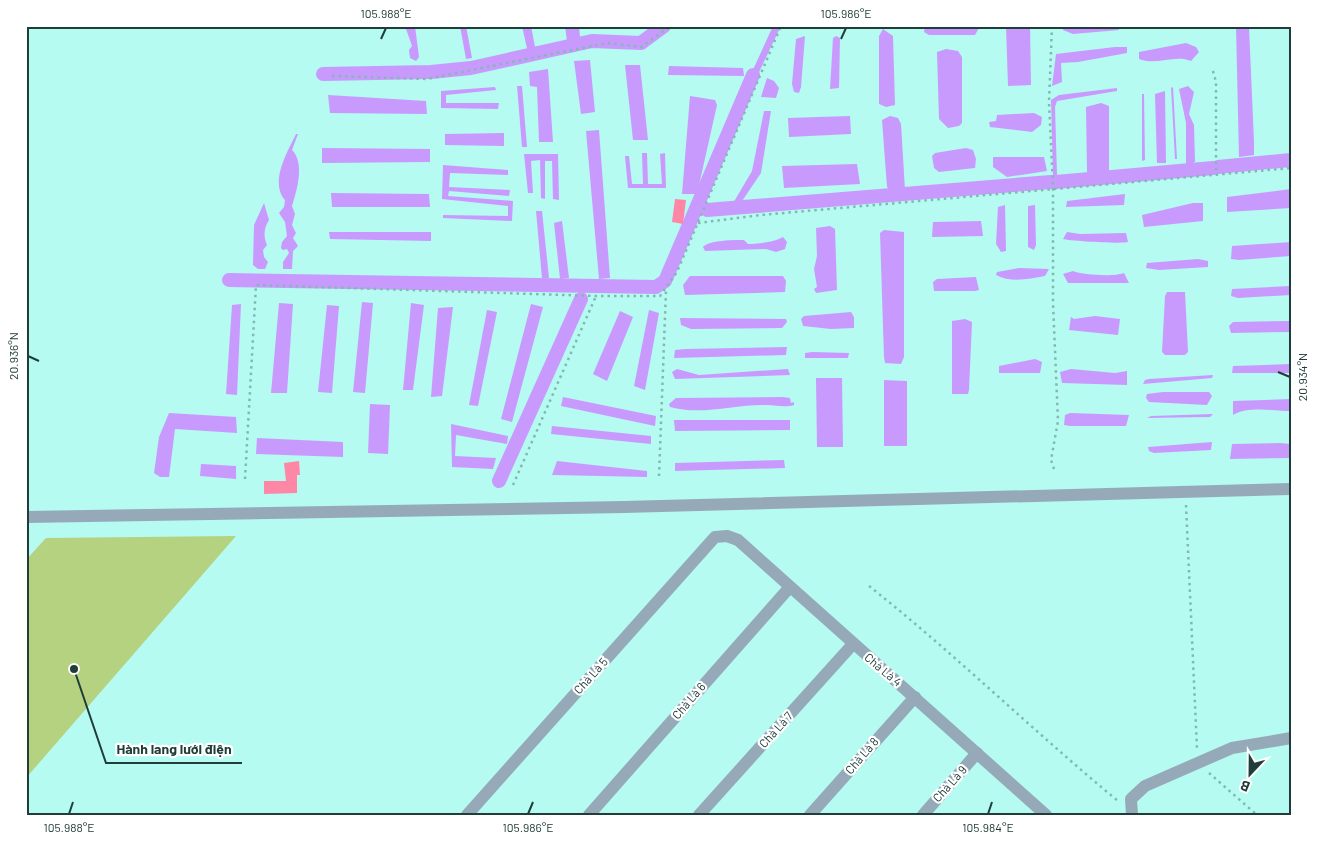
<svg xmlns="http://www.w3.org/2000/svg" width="1317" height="841" viewBox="0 0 1317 841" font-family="Barlow,sans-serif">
	<rect width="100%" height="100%" fill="#b5fbf1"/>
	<!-- green -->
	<path fill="#b4d27f" d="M236,536l-210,242v-218l20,-22z"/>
	<!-- water -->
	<g fill="#c99afd">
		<path d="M405,26h10l4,31 -3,4 -6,-3 -1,-8 3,-4z"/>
		<path d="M460,26h6l6,32 -6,1z"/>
		<path d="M522,26h9l5,26 -8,1z"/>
		<path d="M565,26h14l1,11 -13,4z"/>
		<path d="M773,26h8l-31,65 -4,-1v-5z"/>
		<path d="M925,26h55l-5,9h-46l-5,-3z"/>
		<path d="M1006,26h24l1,59 -23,1z"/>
		<path d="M1064,26h54l1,4 -46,4 -10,-4z"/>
		<path d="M1236,26l13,1 5,115v13l-15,2z"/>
		<path d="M883,29l10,7 2,69 -9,2 -7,-3v-68z"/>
		<path d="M805,36l-4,51 -2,6 -5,-1 -2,-8 4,-45z"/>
		<path d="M836,36l4,2 -1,50 -9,1 3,-51z"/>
		<path d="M1186,43l10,4 3,5 -8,9c-16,-7 -35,5 -52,-2v-7z"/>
		<path d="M1115,47h12v6l-49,9 -17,1 1,19 -10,4 4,-32z"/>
		<path d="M946,49l12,2 4,6v66l-3,3 -11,2 -9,-9 -2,-67z"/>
		<path d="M590,60l5,52 -14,2 -7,-53z"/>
		<path d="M625,65h15l8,75h-15z"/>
		<path d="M669,66l74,2 1,8 -76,-1z"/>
		<path d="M548,69l5,73h-14l-2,-55 -7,-1 -1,-14z"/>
		<path d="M767,78l7,3 5,7 -3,10 -15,-1z"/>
		<path d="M517,86h5l5,61h-5z"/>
		<path d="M1188,86l6,6 -5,22 5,11 1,37 -9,4v-43l-7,-34z"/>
		<path d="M495,87l1,3 -50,5v8h53l-1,6 -57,-1v-17z"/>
		<path d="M1171,87l2,1 4,71h-2z"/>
		<path d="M1117,88v3l-60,10 -2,6 2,68 -4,2 -2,-77 8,-5z"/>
		<path d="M1165,91l1,72h-9l-2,-69z"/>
		<path d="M1142,94h2l1,66 -3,1z"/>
		<path d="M328,95l98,6 1,13 -97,-1z"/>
		<path d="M690,96l25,4 2,5 -20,89h-15z"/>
		<path d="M1101,103l8,3v67l-13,3 -9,-4 -1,-65z"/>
		<path d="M764,111h7l-10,62 -23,34 -6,-2 20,-34z"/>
		<path d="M1034,113l8,4 -1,8 -9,7 -42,-5 -1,-5 7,-1 1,-6z"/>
		<path d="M850,116l1,18 -62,3 -1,-19z"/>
		<path d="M890,116l8,2 3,6 4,66 -4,3 -8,-1 -6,-5 -5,-67z"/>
		<path d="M599,130l11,148 -11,1 -13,-148z"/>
		<path d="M504,133v13l-59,-1v-11z"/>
		<path d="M296,134h2l-6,16c13,13 5,40 0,56l3,8 -3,11 4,8 -3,5 5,8 -5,5 -1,18h-9v-7l6,-9 -2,-4 -4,1 -2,-2 1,-6 5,-6 -2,-14 -6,-9 5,-6 1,-7c-16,-18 3,-49 11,-66z"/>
		<path d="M322,148l108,1v13l-108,1z"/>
		<path d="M966,148l7,2 3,9 -1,9 -36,4 -5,-4 -2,-12 3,-3z"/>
		<path d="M642,153h5l1,31h14l-2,-30 5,-1 1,35h-38l-3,-32h4l3,28h11z"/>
		<path d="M524,154h34l1,46 -6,-1 -1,-38h-7v38l-4,-1 -1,-38 -9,1 2,32h-5z"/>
		<path d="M993,157h51l3,14 -40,6 -14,-10z"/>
		<path d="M857,164l3,20 -76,4 -2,-22z"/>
		<path d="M443,165l65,5v5l-58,-2 -1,14 61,3 -1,6 -60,-5 -1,5 65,5 -1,20 -69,-3v-3l65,1v-10l-66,-7z"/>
		<path d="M1291,189v19l-64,4v-15z"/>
		<path d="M331,193l98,1 1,13h-98z"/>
		<path d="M1125,194l-1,11 -58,2 1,-6z"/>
		<path d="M264,203l5,17c-5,8 -6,16 -2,25l-4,5 1,7 4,5 -3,7h-7l-5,-4 1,-40z"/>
		<path d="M1193,203h10v18l-59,6 -2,-12z"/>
		<path d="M1005,205l1,46 -5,1 -5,-8 2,-37z"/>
		<path d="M1035,205l1,40 -2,5 -6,-3v-41z"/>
		<path d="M536,211h6l7,67h-7z"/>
		<path d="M562,221l7,57 -9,1 -6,-56z"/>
		<path d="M981,221l2,15 -51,1 1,-15z"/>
		<path d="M830,226l5,3 2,61 -21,3 -2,-4 3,-2 -3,-18 3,-13 -1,-28z"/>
		<path d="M884,230l20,2v125l-3,7 -16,-1 -1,-6 -4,-124z"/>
		<path d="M329,232h102v9l-101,-2z"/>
		<path d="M1067,232l13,2 46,-1 2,9c-6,2 -58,-1 -65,-3z"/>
		<path d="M783,237l4,5 -2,7 -9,3 -10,-3 -61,2 -2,-4c6,-7 31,-7 41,-7l4,4c10,0 27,-2 35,-7z"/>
		<path d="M1291,242v14l-52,4 -8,-1 1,-13z"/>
		<path d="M1198,259l10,2v6l-49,3 -13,-2 1,-5z"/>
		<path d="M1019,268l30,1 -4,7c-16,3 -34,7 -49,-1l1,-3z"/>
		<path d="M1073,271c10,4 41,6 51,2l5,10h-61l-5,-9z"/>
		<path d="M690,276h93l3,5 -1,11 -100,3 -2,-10z"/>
		<path d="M976,277l3,13 -4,1h-41l-1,-9 4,-3z"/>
		<path d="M1291,286v9l-53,3 -7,-2 1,-7z"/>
		<path d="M1167,292h18l3,60 -3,3h-20l-3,-3 3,-56z"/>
		<path d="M362,302l11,1 -8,90 -12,-1z"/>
		<path d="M279,303l14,1 -6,89h-16z"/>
		<path d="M411,303l13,2 -11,85h-10z"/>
		<path d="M241,304l-4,91 -11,-1 6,-89z"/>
		<path d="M531,304l12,3 -31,115 -11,-3z"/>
		<path d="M327,305l12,1 -7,87 -14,-1z"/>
		<path d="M453,307l-11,89 -11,1 7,-89z"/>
		<path d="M487,310l10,2 -19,94 -9,-1z"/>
		<path d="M649,310l10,3 -14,77 -11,-4z"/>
		<path d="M620,311l13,6 -26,64 -14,-7z"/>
		<path d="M851,312l3,5v11l-23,1 -28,-3 -2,-7 3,-3z"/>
		<path d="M1095,316l25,3 -2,16 -49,-5 2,-13 3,2z"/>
		<path d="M680,318l106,1 1,3 -5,6 -91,1 -10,-4z"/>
		<path d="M965,319l7,3 -3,68 -1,4h-16v-73z"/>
		<path d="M1291,321v11l-60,1 -2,-7 4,-4z"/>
		<path d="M787,347l-1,8 -112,3 1,-8 10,-1z"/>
		<path d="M812,352l37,1 -1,5h-43v-5z"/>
		<path d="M1035,359l7,3 -2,11h-41v-7z"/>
		<path d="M1291,364v9h-59l1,-7z"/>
		<path d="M677,369l22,6 89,-6 2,6 -115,4 -3,-7z"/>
		<path d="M1071,369l44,4 12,-2v14l-65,-2 -2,-11z"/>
		<path d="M1213,375l-1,3 -69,6 2,-4 4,-1z"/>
		<path d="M816,378h26l1,69h-26z"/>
		<path d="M884,380l23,1v65h-23z"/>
		<path d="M1163,392h46l3,4 -5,9 -58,-3 -3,-4 1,-4z"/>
		<path d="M563,397l93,19 -1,10 -94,-20z"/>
		<path d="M783,397l7,1 1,5 3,-1v3c-10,3 -18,0 -27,0 -33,-1 -65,11 -97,2l-1,-3 7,-6z"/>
		<path d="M1291,399v12c-17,0 -43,-5 -58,4v-14z"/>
		<path d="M370,404l20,1 -2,49 -20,-1z"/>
		<path d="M169,413l67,4 1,16 -62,-4 -6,48h-9l-6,-4 5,-36z"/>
		<path d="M1070,413l59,2 -3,11h-56l-6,-1 1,-10z"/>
		<path d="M1213,414l-3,3 -63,1 4,-2z"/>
		<path d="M674,420h116v10l-115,1z"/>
		<path d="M451,424l57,12 -1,8 -51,-9 -1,21 41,2 -3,11 -41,-2z"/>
		<path d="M552,426l99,10v8l-100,-10z"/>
		<path d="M257,438l86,4v15l-87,-3z"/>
		<path d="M1212,442l-1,8 -57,3 -5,-2 -1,-4z"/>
		<path d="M1280,443l11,1v14l-61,1 2,-15z"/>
		<path d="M784,460l1,8 -110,3v-8z"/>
		<path d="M557,461l90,10v6l-95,-2z"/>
		<path d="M201,464l35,2v13l-36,-3z"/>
	</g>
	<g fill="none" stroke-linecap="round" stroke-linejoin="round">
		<!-- canal -->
		<g stroke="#c99afd" stroke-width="14">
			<path d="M323,74l108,-2 40,-4 121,-27 49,2 23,-17"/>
			<path d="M1218,167l73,-7"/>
			<path d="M1056,182l157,-14"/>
			<path d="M707,210l344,-28"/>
			<path d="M229,280l427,7 9,-6 88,-206"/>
			<path d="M499,481l82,-182"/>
		</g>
	</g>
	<!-- building -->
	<g fill="#fd87a5">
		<path d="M675,199l11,1 -3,24 -11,-2z"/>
		<path d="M299,461l1,14h-3v18l-33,1v-13h22l-2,-18z"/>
	</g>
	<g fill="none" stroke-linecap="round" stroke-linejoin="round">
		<!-- path -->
		<g stroke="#81b9b1" stroke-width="2.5" stroke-dasharray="2.5 4" stroke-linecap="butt">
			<path d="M1052,26l-3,76 4,84v117l5,118 -7,39 3,9"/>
			<path d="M1213,71l3,11v93"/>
			<path d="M332,76l95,3 180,-36 34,4 25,-18 13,-3"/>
			<path d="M698,223l63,-8 530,-47"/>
			<path d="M659,476l7,-186"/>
			<path d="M245,479l11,-194 340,11h64l17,-24 104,-246"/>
			<path d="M513,485l83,-189"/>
			<path d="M1186,505l11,244"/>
			<path d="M869,586c86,68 164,145 249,215"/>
			<path d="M1209,773l48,42"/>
		</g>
		<!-- street -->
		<g stroke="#96a9b9" stroke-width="12">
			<path d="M26,517l598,-10 667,-18"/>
			<path d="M467,815l239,-268 9,-10 12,-1 11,4 308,275"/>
			<path d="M589,815l200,-227"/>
			<path d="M699,815l154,-171"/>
			<path d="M810,815l105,-118"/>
			<path d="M923,815l54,-62"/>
			<path d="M1132,815l-1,-16 14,-13 87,-38 59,-10"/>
		</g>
	</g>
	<!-- ticks -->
	<path fill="none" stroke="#213d39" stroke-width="2" d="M381,39l5,-11M841,39l5,-11M28,356l11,5M1278,372l12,5M69,814l4,-12M528,814l5,-12M988,814l4,-12"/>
	<g text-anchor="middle" stroke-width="4.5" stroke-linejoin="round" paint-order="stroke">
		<!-- street labels -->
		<g font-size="12" fill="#213d39" stroke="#fff">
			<text transform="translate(883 670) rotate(40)" y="4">Chà Là 4</text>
			<text transform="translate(591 676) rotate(-48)" y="4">Chà Là 5</text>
			<text transform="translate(689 701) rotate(-49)" y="4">Chà Là 6</text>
			<text transform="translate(776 730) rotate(-48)" y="4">Chà Là 7</text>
			<text transform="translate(862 756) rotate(-49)" y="4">Chà Là 8</text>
			<text transform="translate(950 784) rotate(-48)" y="4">Chà Là 9</text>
		</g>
	</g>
	<!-- callouts -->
	<path fill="none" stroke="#213d39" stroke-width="2" d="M74 669L106 763H242"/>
	<circle fill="#213d39" stroke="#fff" stroke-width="2" cx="74" cy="669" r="5"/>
	<g font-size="14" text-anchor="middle" font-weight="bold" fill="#213d39" stroke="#fff" stroke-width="4.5" stroke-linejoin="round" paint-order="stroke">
		<text x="174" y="754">Hành lang lưới điện</text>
	</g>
	<!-- border -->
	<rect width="1317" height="841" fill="none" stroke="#ffffff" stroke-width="55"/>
	<!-- north arrow -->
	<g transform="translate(1250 774) rotate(202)" stroke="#ffffff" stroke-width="4" paint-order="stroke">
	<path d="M0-4L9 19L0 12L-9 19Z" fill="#213d39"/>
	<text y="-8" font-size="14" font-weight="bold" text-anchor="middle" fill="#213d39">B</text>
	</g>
	<rect x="28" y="28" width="1262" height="786" fill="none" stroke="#213d39" stroke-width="2"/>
	<g font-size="12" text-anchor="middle" fill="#213d39">
		<text x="386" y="18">105.988°E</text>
		<text x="846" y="18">105.986°E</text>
		<text transform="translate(14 356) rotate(-90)" y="4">20.936°N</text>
		<text transform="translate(1303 377) rotate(-90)" y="4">20.934°N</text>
		<text x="69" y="832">105.988°E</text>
		<text x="528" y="832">105.986°E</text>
		<text x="988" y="832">105.984°E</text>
	</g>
</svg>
